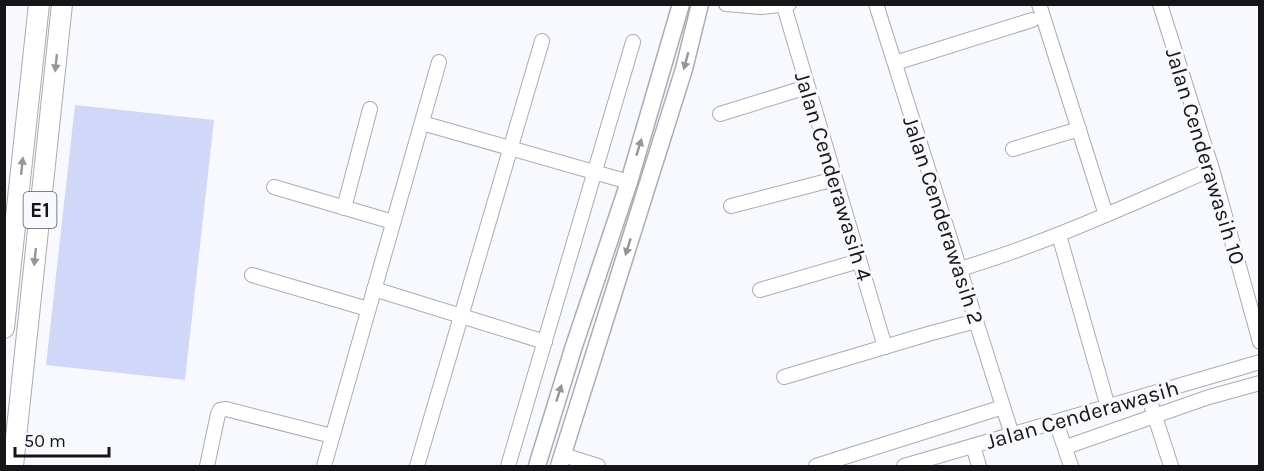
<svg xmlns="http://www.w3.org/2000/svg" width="1264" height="471" viewBox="0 0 1264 471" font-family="Karla,sans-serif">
	<rect width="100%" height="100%" fill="#f7f9fe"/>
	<!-- green -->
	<path fill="#d1d7f9" d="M75,105l139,15 -29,260 -139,-15z"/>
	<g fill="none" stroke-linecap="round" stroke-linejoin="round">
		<defs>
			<g id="minor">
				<path d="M726,4l35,3 28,-3"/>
				<path d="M876,4l136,431"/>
				<path d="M1039,4l67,211"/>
				<path d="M1160,4l52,165 48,173"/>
				<path d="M784,6l101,341"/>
				<path d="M895,63l137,-43"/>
				<path d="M720,114l87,-27"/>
				<path d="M422,123l207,59"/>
				<path d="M1013,149l66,-20"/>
				<path d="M274,187l119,35"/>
				<path d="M731,206l104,-27"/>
				<path d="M344,208l26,-99"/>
				<path d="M1059,235l49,172"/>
				<path d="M960,269c87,-26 169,-64 252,-100"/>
				<path d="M252,275l116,34"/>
				<path d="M374,289l171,53"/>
				<path d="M760,290l99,-29"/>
				<path d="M784,377l144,-43 48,-13"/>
				<path d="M1148,395l23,71"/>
				<path d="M1056,422l15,44"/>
				<path d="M973,446l6,20"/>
				<path d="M1066,447l143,-50 51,-14"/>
				<path d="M563,455l35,11"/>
				<path d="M207,466l11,-52 2,-4 6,-1 106,27"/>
				<path d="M324,466l115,-404"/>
				<path d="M417,466l125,-425"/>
				<path d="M508,466l125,-424"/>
				<path d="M816,466l187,-59"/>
				<path d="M904,466l356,-104"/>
			</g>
			<g id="major">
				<path d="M537,466l36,-117 56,-167 52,-178"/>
				<path d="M559,466l125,-397 16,-65"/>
			</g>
			<g id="highway">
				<path d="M4,328l35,-324"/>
				<path d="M13,466l49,-462"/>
			</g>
		</defs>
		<!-- minor casing -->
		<use href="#minor" stroke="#aaacb3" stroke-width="16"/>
		<!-- major casing -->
		<use href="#major" stroke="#aaacb3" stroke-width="19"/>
		<!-- highway casing -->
		<use href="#highway" stroke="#aaacb3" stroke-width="22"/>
		<!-- minor -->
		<use href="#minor" stroke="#fff" stroke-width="14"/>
		<!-- major -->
		<use href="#major" stroke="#fff" stroke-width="16"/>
		<!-- highway -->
		<use href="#highway" stroke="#fff" stroke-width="20"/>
	</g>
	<!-- one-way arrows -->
	<defs><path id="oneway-solid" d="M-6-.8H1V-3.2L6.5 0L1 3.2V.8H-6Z" transform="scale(1.5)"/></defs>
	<g fill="#969698">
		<use href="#oneway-solid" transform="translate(686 61) rotate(105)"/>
		<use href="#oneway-solid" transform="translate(56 63) rotate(96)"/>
		<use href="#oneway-solid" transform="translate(639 147) rotate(-73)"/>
		<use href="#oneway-solid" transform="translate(22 166) rotate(-84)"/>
		<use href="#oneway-solid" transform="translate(628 247) rotate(107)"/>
		<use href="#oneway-solid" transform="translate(35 257) rotate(96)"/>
		<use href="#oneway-solid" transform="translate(559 393) rotate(-72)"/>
	</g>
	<g text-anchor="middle" stroke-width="6" stroke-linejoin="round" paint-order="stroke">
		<!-- shield labels -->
		<rect fill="#f7f9fe" stroke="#5a5a5e" stroke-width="1.5" x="23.5" y="192" width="33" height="36" rx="4.5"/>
		<g font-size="21" font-weight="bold" fill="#161619">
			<text x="40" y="217">E1</text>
		</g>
		<!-- street labels -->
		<g font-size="22" fill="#161619" stroke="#f7f9fe">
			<text transform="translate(1206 156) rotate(73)" y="8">Jalan Cenderawasih 10</text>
			<text transform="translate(834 176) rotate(73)" y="8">Jalan Cenderawasih 4</text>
			<text transform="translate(944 220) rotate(72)" y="8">Jalan Cenderawasih 2</text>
			<text transform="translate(1082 414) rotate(-16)" y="8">Jalan Cenderawasih</text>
		</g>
	</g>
	<!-- border -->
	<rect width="1264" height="471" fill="none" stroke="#161619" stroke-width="12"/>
	<!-- scale -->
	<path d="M15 447v9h94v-9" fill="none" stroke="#161619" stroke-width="3"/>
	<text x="24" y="447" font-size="18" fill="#161619" stroke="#f7f9fe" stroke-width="4.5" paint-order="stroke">50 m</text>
</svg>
